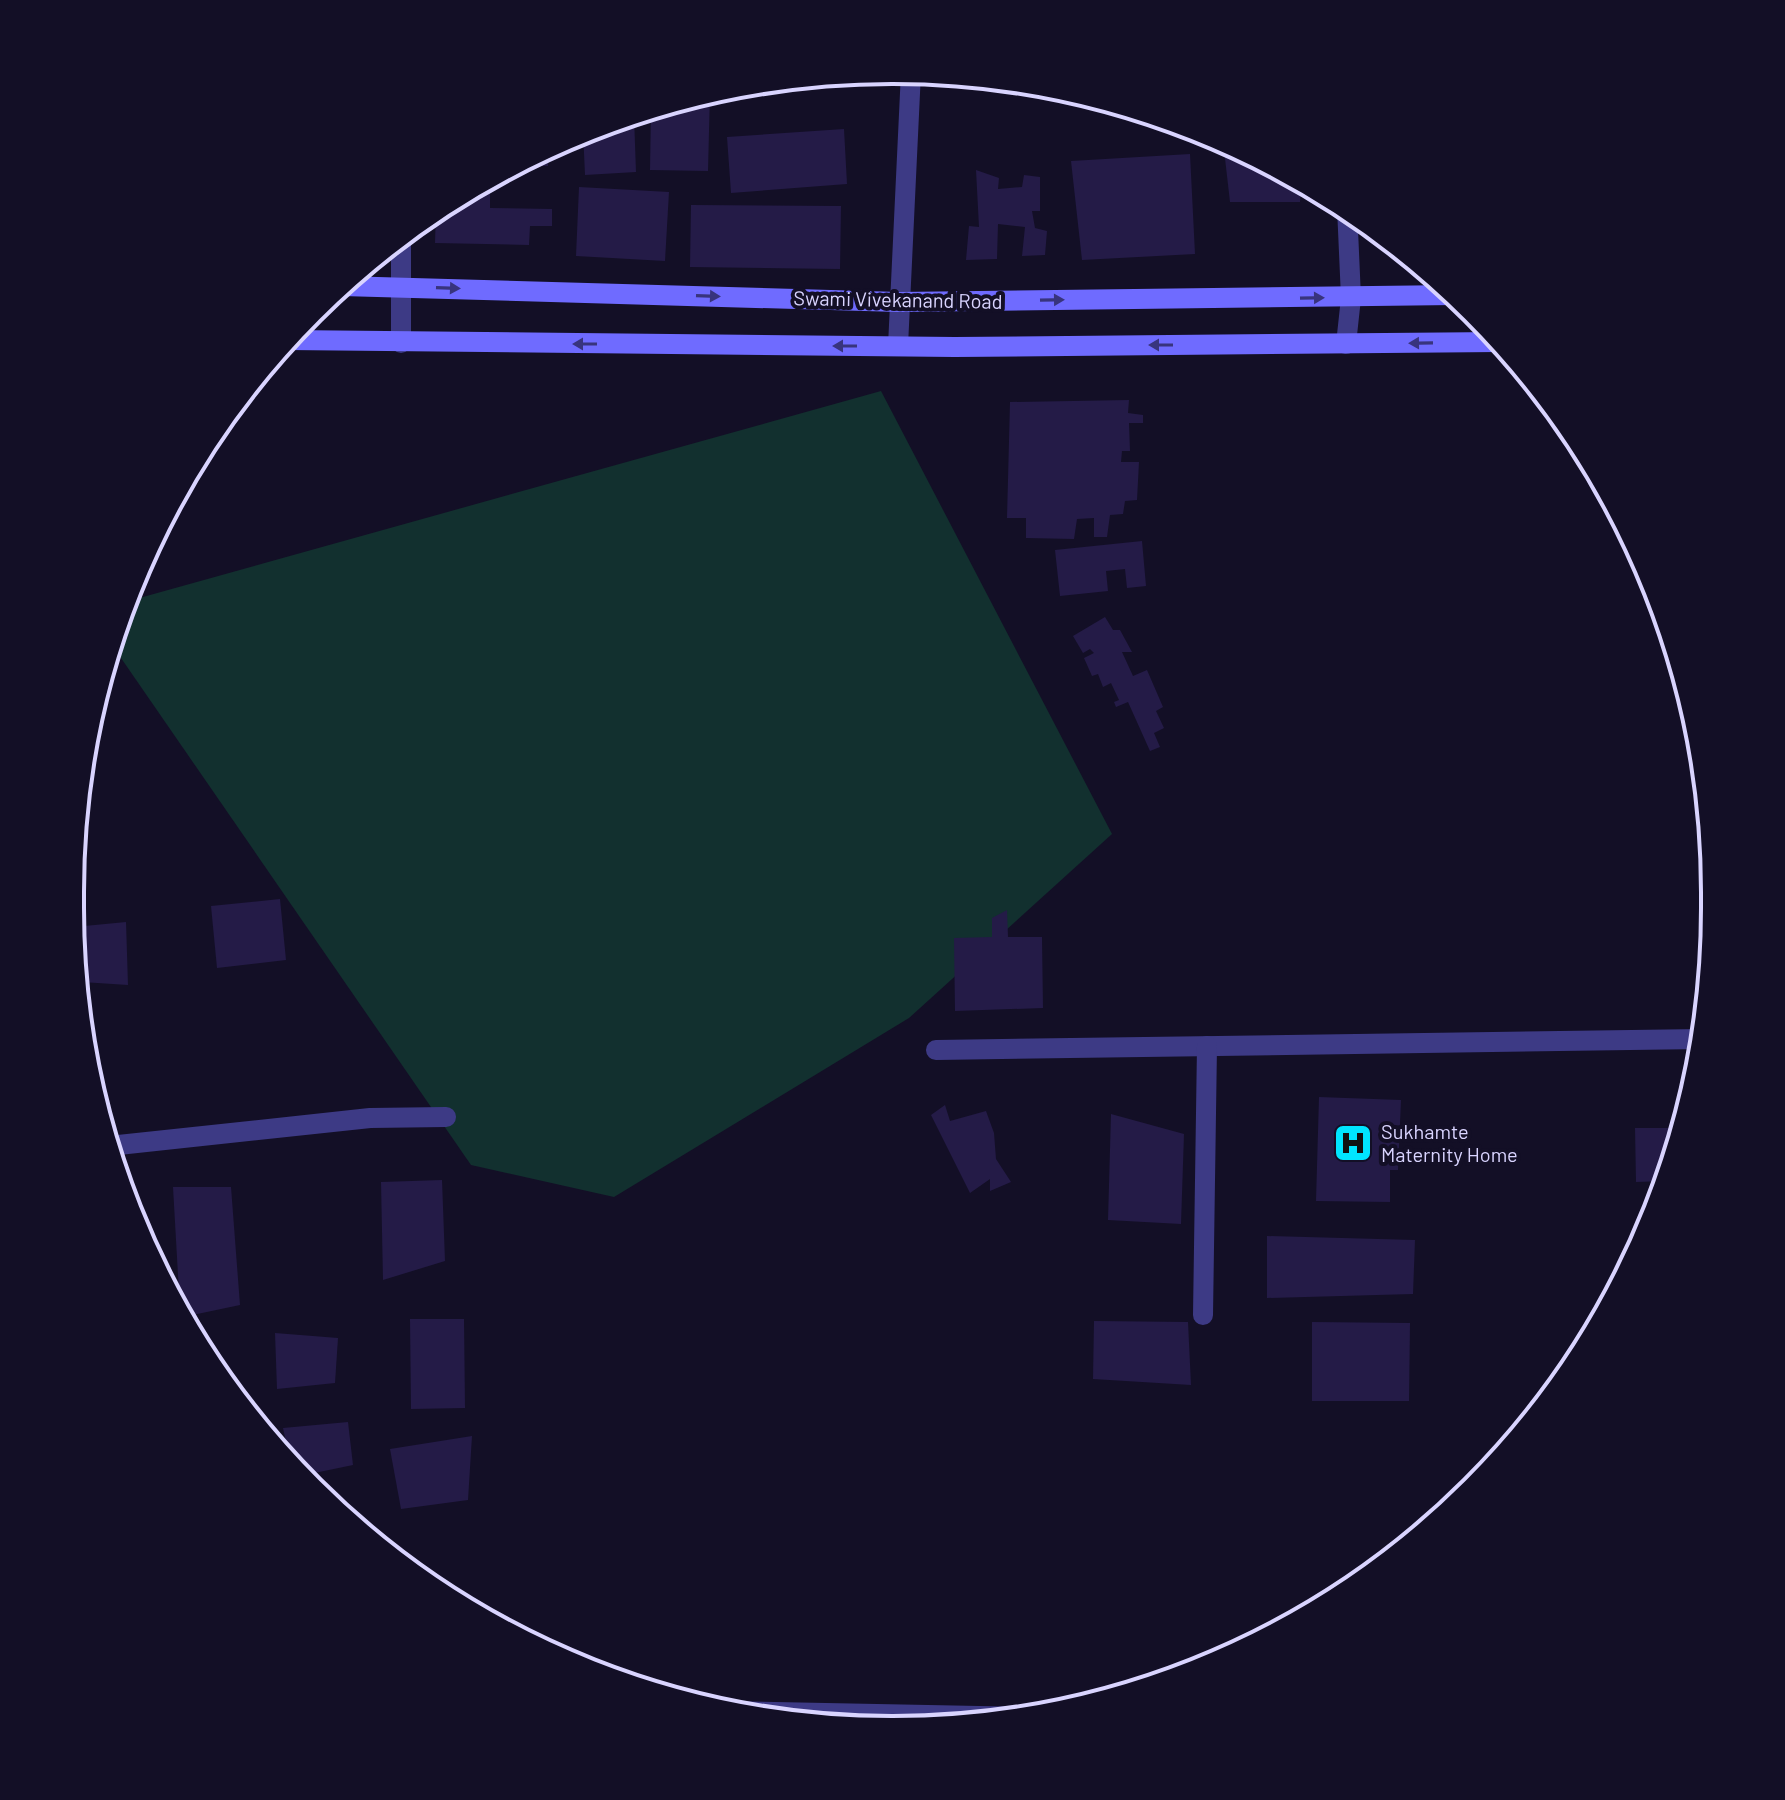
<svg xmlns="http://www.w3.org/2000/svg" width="1785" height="1800" viewBox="0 0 1785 1800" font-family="Barlow,sans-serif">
	<rect width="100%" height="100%" fill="#130f26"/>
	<!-- green -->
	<path fill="#12302f" d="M881,391l231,443 -203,184 -295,179 -143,-32 -359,-520 13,-43z"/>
	<!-- building -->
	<g fill="#241b47">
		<path d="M710,92l-2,79 -58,-1 1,-60z"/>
		<path d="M634,116l2,56 -51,3 -2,-44z"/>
		<path d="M844,129l3,55 -116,9 -4,-56z"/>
		<path d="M1223,141l78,42 -1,19h-70z"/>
		<path d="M549,148l-1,18 -30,-1 8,-5z"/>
		<path d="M1190,154l5,100 -113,6 -11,-99z"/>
		<path d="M976,170l23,8 -1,11 24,-2 2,-12 16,2v34h-8l3,17 12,3 -2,24 -23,1 3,-29 -27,-3 -1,35 -31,1 3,-34 10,1z"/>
		<path d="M487,181h3v27l62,1v17h-22l-1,19 -94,-2 1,-34z"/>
		<path d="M579,187l90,5 -4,69 -89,-5z"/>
		<path d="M691,205l150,1 -1,63 -150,-2z"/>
		<path d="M1129,400l-1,13 15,2v8h-14l1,28h-8l-1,11h18l-2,38 -12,1 -2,13 -13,1 -3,22h-13v-19l-17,1 -3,20 -48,-1v-20h-19l3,-116z"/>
		<path d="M1142,541l4,45 -19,2 -2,-19 -19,2 2,20 -48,5 -5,-46z"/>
		<path d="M1105,617l8,13h7l12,22h-10l11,24 14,-6 16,37 -7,4 8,17 -10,5 6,14 -10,4 -22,-49 -12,5 -2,-5 5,-2 -8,-17 -8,4 -5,-13 -6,2 -8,-18 10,-5 -4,-4 -7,4 -10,-17z"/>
		<path d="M280,899l6,61 -69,8 -6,-62z"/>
		<path d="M1007,910l1,27h34l1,71 -88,3 -1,-73 38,-1v-19z"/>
		<path d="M126,922l2,63 -46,-3 -8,-55z"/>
		<path d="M1319,1097l82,3 -3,70h-8v32l-74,-1z"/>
		<path d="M945,1105l5,16 36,-10 8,22 2,26 15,23 -21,9v-12l-20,14 -39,-78z"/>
		<path d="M1111,1114l73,20 -3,90 -73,-4z"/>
		<path d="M1635,1128h41l1,12 -12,41 -29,1z"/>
		<path d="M442,1180l3,81 -62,19 -2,-98z"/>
		<path d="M173,1187h58l9,118 -57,12 -3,-7z"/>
		<path d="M1267,1236l148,4 -2,54 -146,4z"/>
		<path d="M410,1319h54l1,89 -54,1z"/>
		<path d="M1094,1321l94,1 3,63 -98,-6z"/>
		<path d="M1312,1322l98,1 -1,78h-97z"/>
		<path d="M275,1333l63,5 -3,45 -58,6z"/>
		<path d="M348,1422l5,43 -53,11 -9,-11 -8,-37z"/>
		<path d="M472,1436l-4,64 -67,9 -11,-60z"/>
	</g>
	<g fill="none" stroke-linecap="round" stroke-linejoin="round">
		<!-- pedestrian -->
		<path stroke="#3d3a85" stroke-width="20" d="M722,1711l303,6"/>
		<!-- minor -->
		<g stroke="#3d3a85" stroke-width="20">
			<path d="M401,343v-106"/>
			<path d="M1346,344l5,-46 -4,-91"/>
			<path d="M898,346l13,-274"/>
			<path d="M936,1050l766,-11"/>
			<path d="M109,1146l261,-28 76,-1"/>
			<path d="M1203,1315l4,-269"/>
		</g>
		<!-- secondary -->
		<g stroke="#6f6bff" stroke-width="20">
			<path d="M342,286l557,16 555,-7"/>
			<path d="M287,340l668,7 544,-5"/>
		</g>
	</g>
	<!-- one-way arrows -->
	<defs><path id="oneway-solid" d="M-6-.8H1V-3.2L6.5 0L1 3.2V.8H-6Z" transform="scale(2)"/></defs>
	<g fill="#38347d">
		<use href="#oneway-solid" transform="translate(448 288) rotate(2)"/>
		<use href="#oneway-solid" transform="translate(708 296) rotate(2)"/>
		<use href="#oneway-solid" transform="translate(1312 298) rotate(-1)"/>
		<use href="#oneway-solid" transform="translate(1052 300) rotate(-1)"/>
		<use href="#oneway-solid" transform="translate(1421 343) rotate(179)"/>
		<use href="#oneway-solid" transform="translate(585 344) rotate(-180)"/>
		<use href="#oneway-solid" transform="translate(1161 345) rotate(180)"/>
		<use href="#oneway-solid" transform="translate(845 346) rotate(-180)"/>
	</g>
	<!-- icons -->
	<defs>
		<symbol id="hospital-square" viewBox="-11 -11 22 22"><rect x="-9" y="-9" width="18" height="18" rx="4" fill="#00e5ff" stroke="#130f26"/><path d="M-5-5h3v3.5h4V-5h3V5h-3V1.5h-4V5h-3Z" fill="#111"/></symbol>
	</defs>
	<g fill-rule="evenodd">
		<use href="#hospital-square" x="1331" y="1121" width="44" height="44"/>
	</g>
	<g text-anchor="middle" stroke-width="8" stroke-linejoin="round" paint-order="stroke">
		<!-- street labels -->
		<g font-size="20" fill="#d9d4ff" stroke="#130f26">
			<text transform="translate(898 300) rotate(1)" y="7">Swami Vivekanand Road</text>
		</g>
		<!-- poi labels -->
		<g font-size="20" fill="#d9d4ff" stroke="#130f26" text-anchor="start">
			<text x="1381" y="1139">Sukhamte<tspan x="1381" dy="23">Maternity Home</tspan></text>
		</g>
	</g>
	<!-- crop -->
	<path d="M0 0H1785V1800H0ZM892 84H893A808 808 0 0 1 1701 892V908A808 808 0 0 1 893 1716H892A808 808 0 0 1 84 908V892A808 808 0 0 1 892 84Z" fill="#130f26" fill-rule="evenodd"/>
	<path fill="none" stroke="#d9d4ff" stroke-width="4" d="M892 84H893A808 808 0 0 1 1701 892V908A808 808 0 0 1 893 1716H892A808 808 0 0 1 84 908V892A808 808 0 0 1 892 84Z"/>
</svg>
